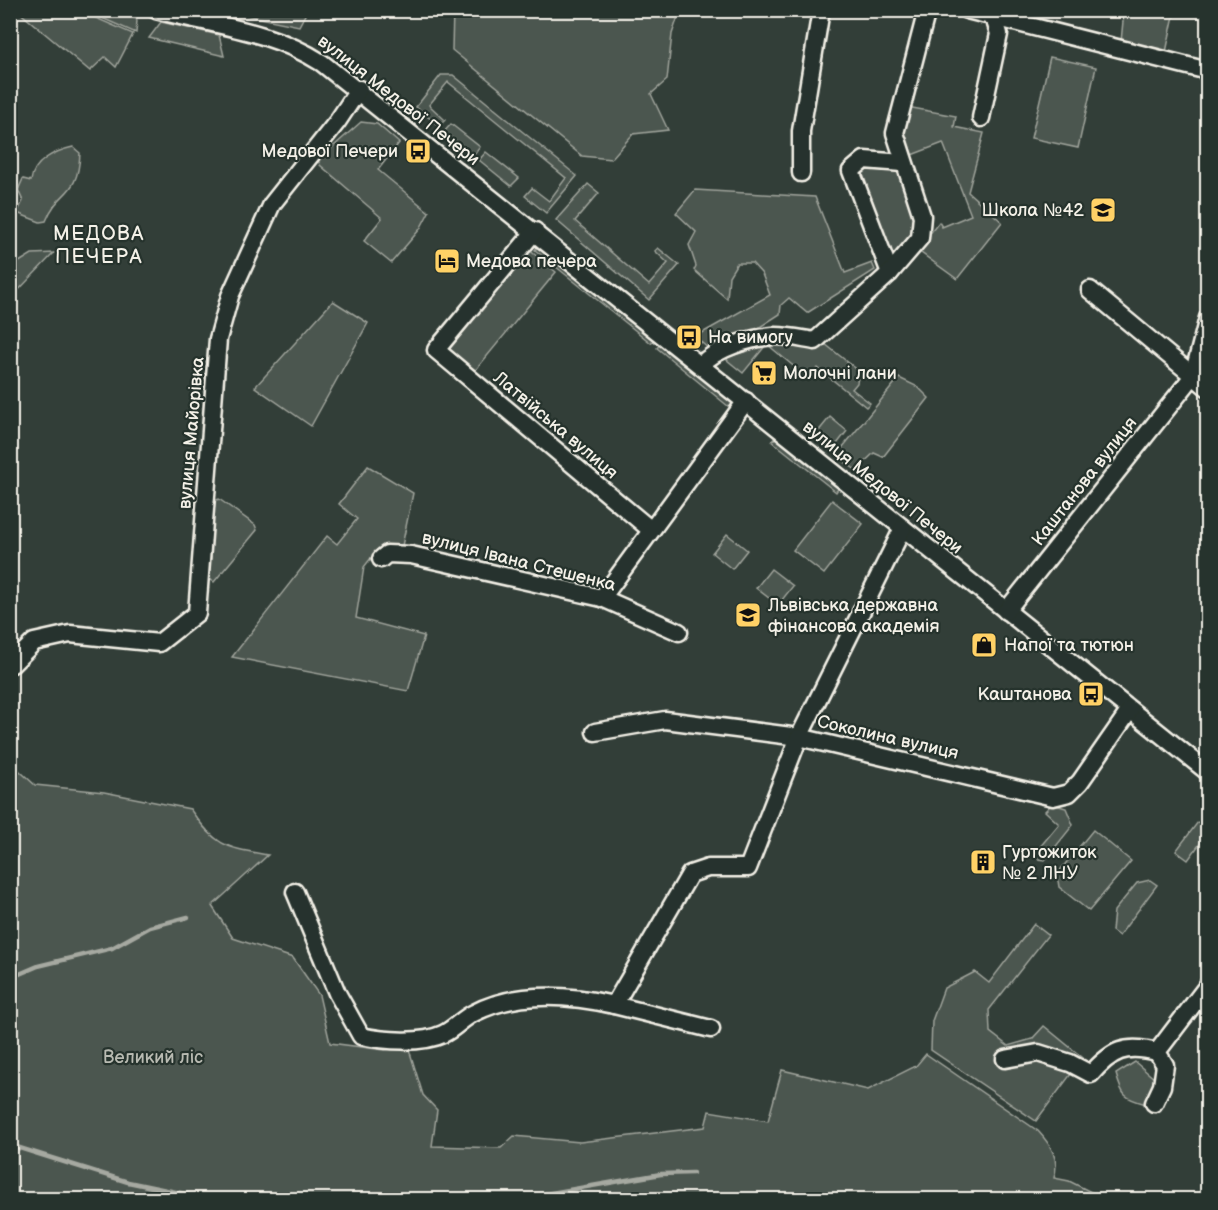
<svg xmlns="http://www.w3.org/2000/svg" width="1218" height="1210" viewBox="0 0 1218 1210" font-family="'Balsamiq Sans',sans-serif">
	<rect width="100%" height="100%" fill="#323e38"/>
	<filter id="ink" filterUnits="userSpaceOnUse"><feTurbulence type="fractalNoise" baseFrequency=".0167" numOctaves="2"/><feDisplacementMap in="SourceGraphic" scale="12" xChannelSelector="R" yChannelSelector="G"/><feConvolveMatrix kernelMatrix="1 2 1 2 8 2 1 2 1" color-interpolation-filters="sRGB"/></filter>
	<g filter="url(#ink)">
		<!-- green -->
		<g fill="#4c564f" stroke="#a0a49c" stroke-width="1.5">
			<path d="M125,10l12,10 -1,13 -50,-22z"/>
			<path d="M18,11h62l53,23 -17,33 -11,-10 -15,14z"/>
			<path d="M227,11h80l-8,15z"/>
			<path d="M453,11h227l-8,23 -5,46 -16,14 17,36 -35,4 -22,25 -29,-3 -130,-106z"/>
			<path d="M1124,11h51l-9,41 -45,-10z"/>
			<path d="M161,22l58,13 5,21 -75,-18z"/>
			<path d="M1050,57l46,10 -18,81 -47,-10z"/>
			<path d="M441,75h12l124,101 -31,37 -21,-17 7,-8 17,13 17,-23 -118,-96 -19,23 16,15 -6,6 -23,-19z"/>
			<path d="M907,107l49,9 -2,11 30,6 -16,59 34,30 -45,57 -40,-29 22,-28 3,5 29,-12 -28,-72 -34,13 -9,-26z"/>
			<path d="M361,122l16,2 22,19 -21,27 51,42 -9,17 -29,34 -27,-22 18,-23 -62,-53 -2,-5z"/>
			<path d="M451,124l29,23 -6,8 -30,-23z"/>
			<path d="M73,147l7,6c-2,46 -21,35 -34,68l-6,1 -23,-9 6,-12 -5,-11 5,-11 8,2c2,-20 24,-30 42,-34z"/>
			<path d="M486,152l33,26 -8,8 -32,-26z"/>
			<path d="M865,161l34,5 14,43 3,21 -26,37 -37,-95z"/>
			<path d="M588,184l11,9 -24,28 74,64 19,-22 -13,-12 3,-3 21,17 -30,35 -93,-80z"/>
			<path d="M695,190l120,7 30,76 27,-10 3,7 -68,43 -18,-15 -8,7 -1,9 -28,18 -42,18 -15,-13 75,-42 -8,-21 -10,-11h-15l-8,13 -2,23 -33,-29 2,-4 -7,-21 7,-13 -20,-19z"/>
			<path d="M541,243l116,92 -6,8 -116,-93z"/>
			<path d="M528,249l28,23 -82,100 -28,-23z"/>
			<path d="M54,253l-43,45v-31l21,-13z"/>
			<path d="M333,301l35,22 -57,103 -56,-39z"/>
			<path d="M664,339l76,63 -6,9 -77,-63z"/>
			<path d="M825,344l34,27 -2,12 -5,6 18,14 -4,4 -48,-39 -9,11 -41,-34 49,4z"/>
			<path d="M766,345l-23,28 -16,-13 1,-3z"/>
			<path d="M899,378l19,9 11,11 -46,59 -9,-4 -18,17 -17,-12 -1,-5z"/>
			<path d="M830,417l17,14 -13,17 -17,-15z"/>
			<path d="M779,433l63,50 -6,9 -64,-51z"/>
			<path d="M368,466l45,27 -11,53 -24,3 -14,18 -8,51 68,18 -16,55 -176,-34 95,-121 10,8 20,-25 -18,-15z"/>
			<path d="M219,499l36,26 2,5 -43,52 -8,-6 5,-74z"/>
			<path d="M832,500l31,24 -39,50 -31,-24z"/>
			<path d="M727,534l20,16 -15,19 -20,-16z"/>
			<path d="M771,569l22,17 -15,19 -22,-17z"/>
			<path d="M10,762l25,23 69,7 86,17c27,38 34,38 78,46l-56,51 21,32 60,20 26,37 11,48 55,7 23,-4 15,49 14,15 -5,36 69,2 13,-12 66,6 125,-15 4,-16 59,10 14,-51 86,20 48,-24 10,-12 112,77c13,14 22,28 16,47l15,3 36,18h-1094z"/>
			<path d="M1052,804l14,4 7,17 -28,35 -7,-1 -4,-5 25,-30 -14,-13z"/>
			<path d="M1198,822l9,7v5l-19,26 -12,-9z"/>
			<path d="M1093,830l38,31 -42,50 -30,-24 -2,-13z"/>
			<path d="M1150,880l7,5 -38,51 -7,-5 2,-20 23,-28z"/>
			<path d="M1034,924l14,11 -59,75 1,22 18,14 24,-7 12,-13 39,32 -47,63 -105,-71 1,-29 12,-33 31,-16 14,11z"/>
			<path d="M1135,1062l20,17 -9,25c-22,-6 -24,-8 -30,-30z"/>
		</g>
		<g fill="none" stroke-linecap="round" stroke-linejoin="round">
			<!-- stream -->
			<g stroke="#a6a9a1" stroke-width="4.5">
				<path d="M10,978l28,-12 74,-18 38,-21 38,-10"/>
				<path d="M10,1145l118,37 86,18"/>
				<path d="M511,1200l150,-26 32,-1"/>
			</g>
			<defs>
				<g id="minor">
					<path d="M156,10c57,15 115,20 166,53l886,709"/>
					<path d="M967,10l241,61"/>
					<path d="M981,118l18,-84 -5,-17"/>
					<path d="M801,173v-42l20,-121"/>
					<path d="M535,231l-99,119 215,180"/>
					<path d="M890,273l-39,-102 13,-11 39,3"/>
					<path d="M1090,290l118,98"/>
					<path d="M701,365c15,-17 49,-27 72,-29 13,-1 29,3 42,5l75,-68 30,-35 2,-22 -27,-83 32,-123"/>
					<path d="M381,559l6,-5 24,1 191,43 77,34"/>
					<path d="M602,598l144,-197"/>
					<path d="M1006,611l187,-235 15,-58"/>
					<path d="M12,664l22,-22 36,-8 89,9 38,-30 21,-274 12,-43 42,-92 65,-82 22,-33"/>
					<path d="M595,732l70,-12 134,17 104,-209"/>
					<path d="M295,892l42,101 24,43c23,5 61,8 82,-2 11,-5 20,-16 31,-21 42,-22 96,-18 140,-8l76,-131 18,-6h40l51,-131 254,60 16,-4 11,-11 50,-72"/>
					<path d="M614,1005l97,24"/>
					<path d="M1005,1059l33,-6 32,10 21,11c21,-24 34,-30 66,-22"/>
					<path d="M1154,1103l8,-17 3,-21 -8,-13 51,-67"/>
				</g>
			</defs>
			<!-- minor casing -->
			<use href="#minor" stroke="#f4f1e8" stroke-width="21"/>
			<!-- minor -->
			<use href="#minor" stroke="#26332d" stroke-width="16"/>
		</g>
	</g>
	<!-- icons -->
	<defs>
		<symbol id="bus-square" viewBox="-11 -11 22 22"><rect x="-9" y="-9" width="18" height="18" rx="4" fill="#ffd166" stroke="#26332d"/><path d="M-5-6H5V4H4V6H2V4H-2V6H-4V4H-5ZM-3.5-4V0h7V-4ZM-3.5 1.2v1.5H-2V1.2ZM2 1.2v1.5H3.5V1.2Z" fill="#111"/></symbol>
		<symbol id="school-square" viewBox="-11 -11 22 22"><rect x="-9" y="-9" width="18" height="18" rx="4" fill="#ffd166" stroke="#26332d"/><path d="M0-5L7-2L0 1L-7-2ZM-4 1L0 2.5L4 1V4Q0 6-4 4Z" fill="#111"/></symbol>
		<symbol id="hotel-square" viewBox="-11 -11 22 22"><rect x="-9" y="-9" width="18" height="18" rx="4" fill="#ffd166" stroke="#26332d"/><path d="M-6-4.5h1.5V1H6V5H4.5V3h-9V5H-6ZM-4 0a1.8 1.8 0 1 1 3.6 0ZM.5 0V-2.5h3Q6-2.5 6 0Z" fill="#111"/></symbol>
		<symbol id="supermarket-square" viewBox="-11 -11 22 22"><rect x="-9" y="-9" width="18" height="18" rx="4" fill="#ffd166" stroke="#26332d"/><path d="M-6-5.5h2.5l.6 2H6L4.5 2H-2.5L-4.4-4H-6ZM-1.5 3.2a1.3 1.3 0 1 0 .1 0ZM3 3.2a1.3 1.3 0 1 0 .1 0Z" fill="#111"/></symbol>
		<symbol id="university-square" viewBox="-11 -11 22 22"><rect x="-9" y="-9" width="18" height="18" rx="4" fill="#ffd166" stroke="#26332d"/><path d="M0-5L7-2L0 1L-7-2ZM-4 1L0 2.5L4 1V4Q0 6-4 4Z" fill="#111"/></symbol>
		<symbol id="shop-square" viewBox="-11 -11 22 22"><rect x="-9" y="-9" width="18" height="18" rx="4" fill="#ffd166" stroke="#26332d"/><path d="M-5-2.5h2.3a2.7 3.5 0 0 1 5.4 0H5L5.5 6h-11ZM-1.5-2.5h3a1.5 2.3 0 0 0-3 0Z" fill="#111"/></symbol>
		<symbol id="building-square" viewBox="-11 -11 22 22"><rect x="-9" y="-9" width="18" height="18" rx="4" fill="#ffd166" stroke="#26332d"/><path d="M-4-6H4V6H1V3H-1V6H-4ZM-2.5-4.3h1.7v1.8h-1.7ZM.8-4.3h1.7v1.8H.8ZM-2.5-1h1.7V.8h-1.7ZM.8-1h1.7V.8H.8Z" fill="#111"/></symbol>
	</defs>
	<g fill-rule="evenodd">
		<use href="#bus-square" x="403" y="136" width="30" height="30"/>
		<use href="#school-square" x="1088" y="195" width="30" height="30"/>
		<use href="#hotel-square" x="432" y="246" width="30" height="30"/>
		<use href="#bus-square" x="674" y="322" width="30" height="30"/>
		<use href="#supermarket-square" x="749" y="358" width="30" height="30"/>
		<use href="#university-square" x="733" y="600" width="30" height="30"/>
		<use href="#shop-square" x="969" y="630" width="30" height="30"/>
		<use href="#bus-square" x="1076" y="679" width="30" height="30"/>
		<use href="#building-square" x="968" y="847" width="30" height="30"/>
	</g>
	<g text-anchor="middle" stroke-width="4.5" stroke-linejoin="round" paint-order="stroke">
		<!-- street labels -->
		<g font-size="18" fill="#f4f1e8" stroke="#26332d">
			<text transform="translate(399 100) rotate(38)" y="6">вулиця Медової Печери</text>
			<text transform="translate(556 425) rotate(40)" y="6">Латвійська вулиця</text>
			<text transform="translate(191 433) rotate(-85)" y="6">вулиця Майорівка</text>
			<text transform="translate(1084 481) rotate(-52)" y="6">Каштанова вулиця</text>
			<text transform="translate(883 487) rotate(39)" y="6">вулиця Медової Печери</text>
			<text transform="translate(519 561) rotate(14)" y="6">вулиця Івана Стешенка</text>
			<text transform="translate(888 737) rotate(13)" y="6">Соколина вулиця</text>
		</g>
		<!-- poi labels -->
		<g font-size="18" fill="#f4f1e8" stroke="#26332d" text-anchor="start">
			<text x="398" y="157" text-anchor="end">Медової Печери</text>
			<text x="1084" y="216" text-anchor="end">Школа №42</text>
			<text x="466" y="267">Медова печера</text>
			<text x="708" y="343">На вимогу</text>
			<text x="783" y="379">Молочні лани</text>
			<text x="768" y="611">Львівська державна<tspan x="768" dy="21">фінансова академія</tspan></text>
			<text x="1004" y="651">Напої та тютюн</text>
			<text x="1072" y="700" text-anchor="end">Каштанова</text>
			<text x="1002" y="858">Гуртожиток<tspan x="1002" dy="21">№ 2 ЛНУ</tspan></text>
		</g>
		<!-- park labels -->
		<g font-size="18" fill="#b9bbb2" stroke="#26332d">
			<text x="153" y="1063">Великий ліс</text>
		</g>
		<!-- neighbourhood labels -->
		<g font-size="20" letter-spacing="1.5" fill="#f4f1e8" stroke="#26332d">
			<text x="99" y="240">МЕДОВА<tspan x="99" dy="23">ПЕЧЕРА</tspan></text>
		</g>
	</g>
	<!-- margin -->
	<rect width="1218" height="1210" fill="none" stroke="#26332d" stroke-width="36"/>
	<rect x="18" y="18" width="1182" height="1174" fill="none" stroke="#f4f1e8" stroke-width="2" filter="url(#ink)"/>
</svg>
